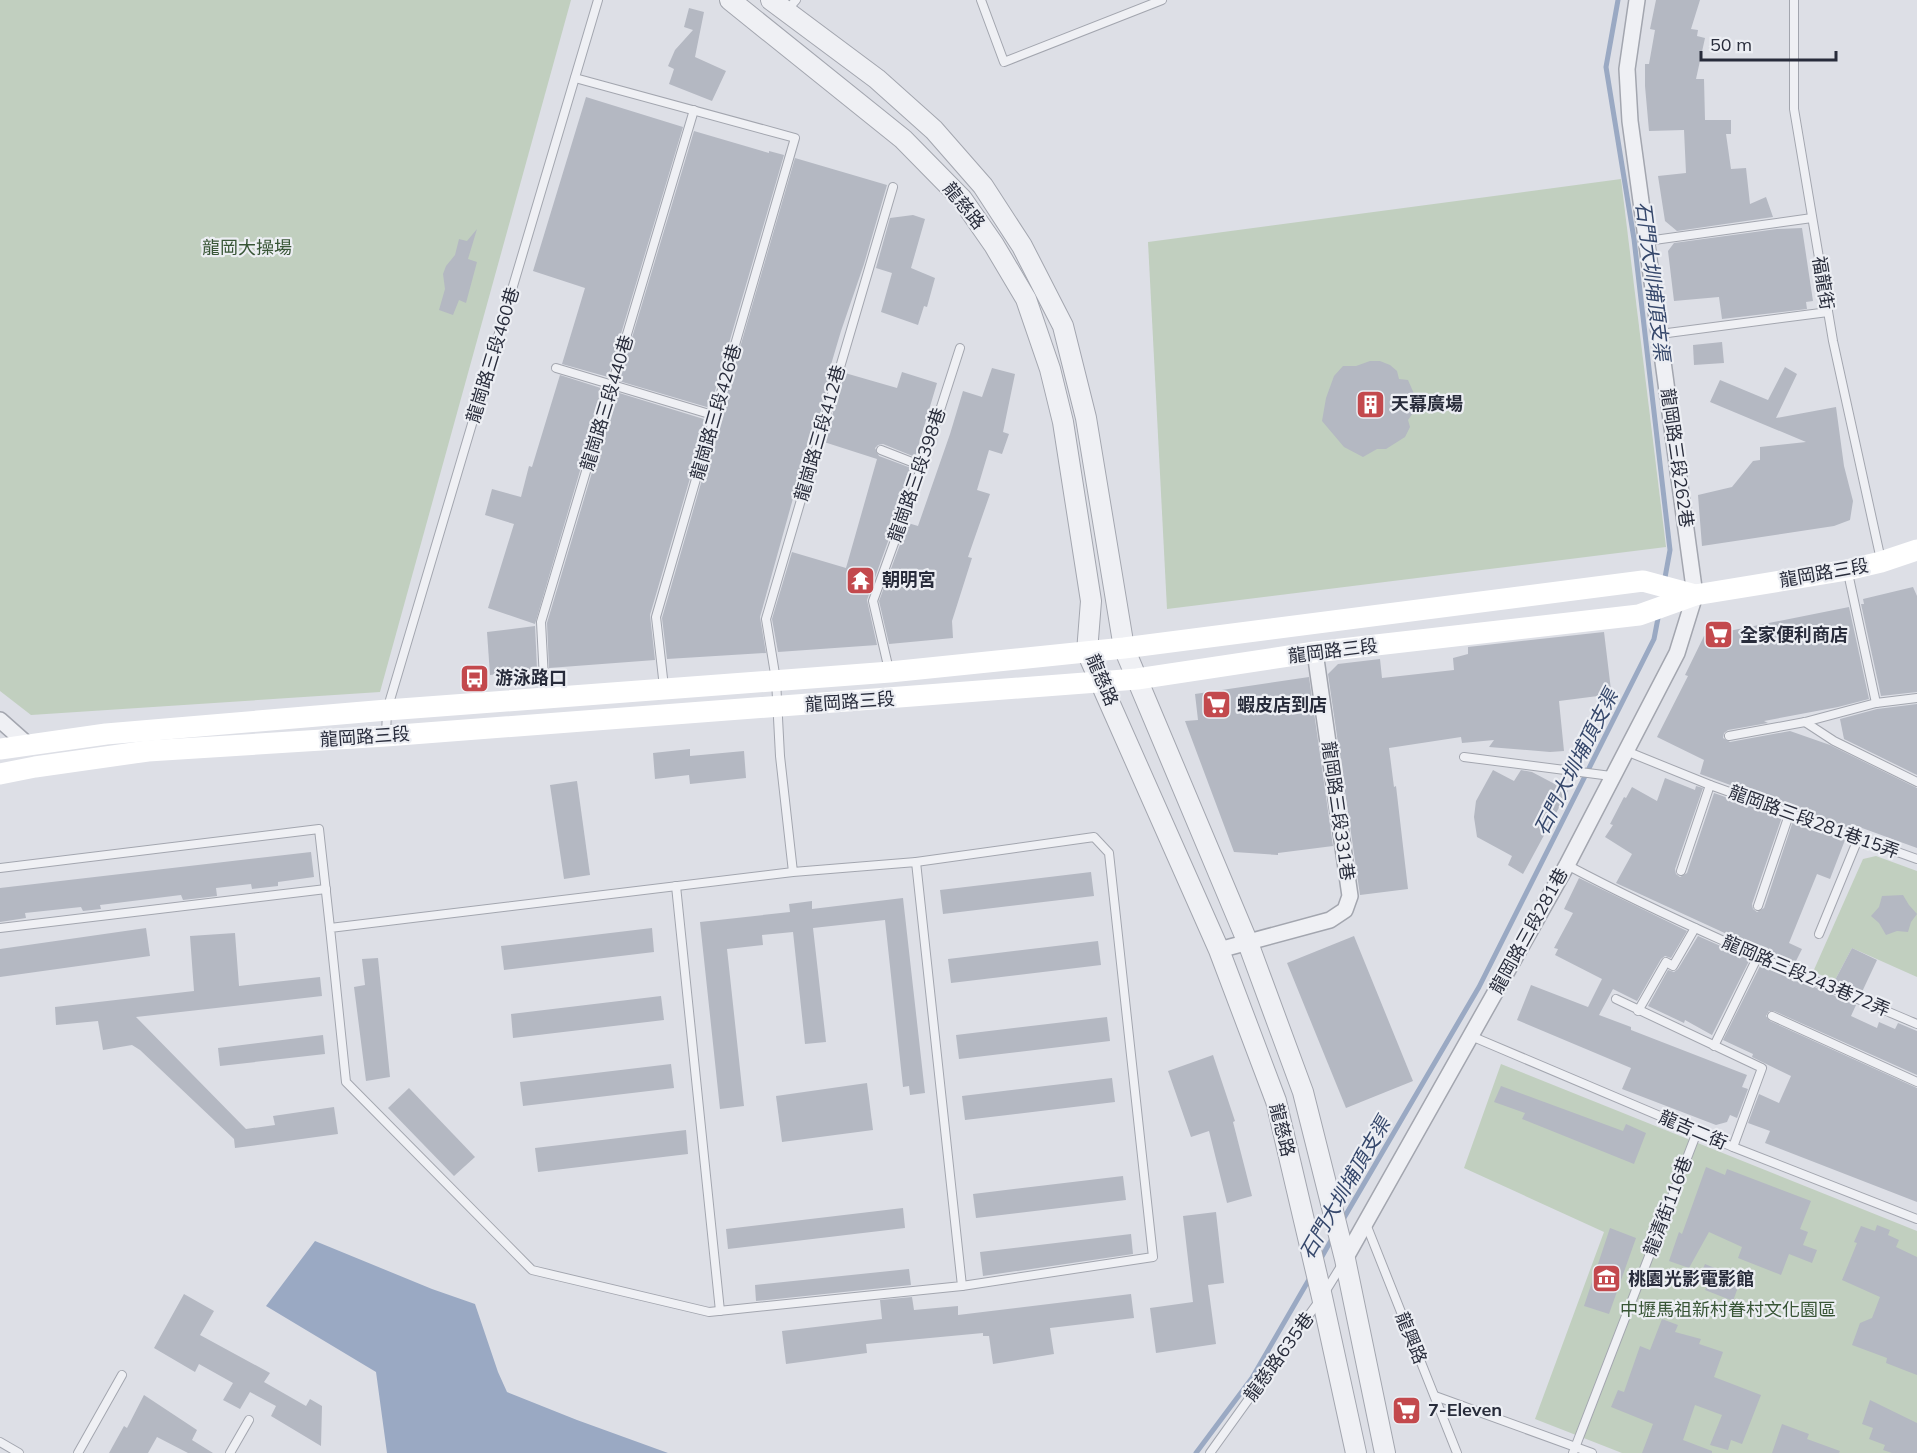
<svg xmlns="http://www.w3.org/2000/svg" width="1917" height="1453" viewBox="0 0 1917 1453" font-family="Mulish,'Noto Sans TC',sans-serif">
	<rect width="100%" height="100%" fill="#dddfe6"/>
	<!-- green -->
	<g fill="#c1cfbf">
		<path d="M0,0h571l-191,692 -349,23 -31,-24z"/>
		<path d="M1621,179l45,368 -499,62 -19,-367z"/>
		<path d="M1876,856l41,15v106l-65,-29 -17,32 -22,-8 50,-113z"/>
		<path d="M1501,1064l416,167v222h-295l-87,-34 69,-187 -140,-64z"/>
	</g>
	<!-- water -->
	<path fill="#9aa9c3" d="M315,1241l117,48 43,15 23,68 9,20 70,28 91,33h-281l-11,-81 -110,-66z"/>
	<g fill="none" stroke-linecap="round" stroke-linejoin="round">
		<!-- stream -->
		<g stroke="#9aa9c3" stroke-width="5">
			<path d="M1618,0l-12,67 28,172 36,311 -6,33"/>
			<path d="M1341,1223l138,-236 175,-348 5,-26"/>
			<path d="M1320,1260l13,-23"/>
			<path d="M1196,1453l56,-75 59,-102"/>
		</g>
	</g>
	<!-- building -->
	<g fill="#b4b8c2">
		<path d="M1656,0h44l-9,29 7,1 -1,6 8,2 -9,41h8l1,41h26v14h-5l5,35 15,-1 4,36 16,-7 7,20 -96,14 -12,-10 -7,-45 28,-3 -2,-43 -35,1 -4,-45v-22h4l6,-34 -5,-1z"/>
		<path d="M689,8l15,4 -9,45 31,14 -14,30 -43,-17 5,-15 -6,-3 7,-16 18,-20 -9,-3z"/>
		<path d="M586,97l97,30 -75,250 -46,-13 23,-76 -52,-17z"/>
		<path d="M694,131l75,22v-2l15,4 -74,253 -91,-27z"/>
		<path d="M795,158l92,27 -23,79 -23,67 -11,37 3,1 -21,72h-3l-49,176 6,36 -99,6 -5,-41 57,-197 3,-4 -1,-4z"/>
		<path d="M913,215l12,4 -14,49 24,10 -8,29 -3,-1 -6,19 -37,-13 11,-39 -16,-5 14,-50z"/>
		<path d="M1802,228l11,73 -7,1 1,7 -85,10 -3,-22 -45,4 -6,-50 6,-8 103,-14z"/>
		<path d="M477,229l-9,30 9,3 -11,41 -7,-3 -6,15 -14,-5 6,-21 -2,-15 3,-8 9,-11 4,-16 8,2z"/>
		<path d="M1722,342l2,21 -30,2 -1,-20z"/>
		<path d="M1370,361h10l10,4 7,6 2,8 9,1 7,16v14l-7,10 2,7 -5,10 -19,12h-9l-14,8 -19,-10 -22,-26 4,-23 8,-22 9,-10h13z"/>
		<path d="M1785,367l12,7 -21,44 60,-11 8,59 9,35 -3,19 -16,6 -132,20 -4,-51 34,-8 21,-26 7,-1v-13l46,-5 -96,-40 10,-22 48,20z"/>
		<path d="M992,368l23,6 -12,58 6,2 -7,20 -13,-4 -12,40 13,4 -22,63 4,1 -20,63 1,17 -64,6 -10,-43 29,-78 10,3 32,-92 13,-43 19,6z"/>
		<path d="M902,372l35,11 -22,74 -32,-13 -5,1 -3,3 4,8 32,12 -15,51 -29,81 10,45 -99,7 -6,-33 20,-67 54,16 31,-109 -53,-17 21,-69 52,15z"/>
		<path d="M560,375l44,14 -69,235 -47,-16 26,-84 -29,-9 7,-26 29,8 8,-31 3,1z"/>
		<path d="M616,392l91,28 -57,195 5,45 -106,8 -2,-45z"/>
		<path d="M1913,587l4,9v96l-36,4 -20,-92h3l-1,-5z"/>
		<path d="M1849,607l20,92 -31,8 -74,14 4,2 -40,7 -4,3 -1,5 7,4 60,-11 40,14 87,43v60l-66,-24 -2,4 -149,-54 4,-14 -47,-23 31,-61 -3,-1 19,-39z"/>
		<path d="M535,626l2,43 -47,6 -3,-43z"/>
		<path d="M1604,632l7,58 -5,10 -8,-4 -39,5 5,50 -14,1 -61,-5 5,-7 -32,3 -1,-6 -72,11 5,39 2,-1 12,103 -48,6 -32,-221 10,-10 42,-5 2,19 72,-8 -1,-12 15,-4v-7z"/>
		<path d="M1309,677l24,169 -55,7v2l-44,-3 -49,-131 13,-1 -3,-26z"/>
		<path d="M1917,704v71l-73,-36 -4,-20 37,-10z"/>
		<path d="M690,749v7l54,-5 2,27 -56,6 -1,-9 -34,4 -2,-26z"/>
		<path d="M1493,770l21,11 7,-11 11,2 36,19 -45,83 -15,-9 4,-9 -35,-19 -3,-20 2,-16z"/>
		<path d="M1665,778l30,12 1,-4 7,2 -28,81 1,5 4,3 7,-4 27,-80 68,24 -30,87 1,5 4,3 7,-4 29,-87 52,19 -15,39 -13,-5 -28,69 13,6 -8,16 -178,-82 16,-29 -27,-17 8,-12 -3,-1 14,-27 2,1 6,-11 25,14z"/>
		<path d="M577,781l13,94 -26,4 -14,-94z"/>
		<path d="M311,852l3,25 -36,5v4l-26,3 -1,-5 -35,4 1,8 -34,4 -2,-5 -81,10 1,4 -18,2 -2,-4 -56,6 1,5 -26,4v-34z"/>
		<path d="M1091,872l3,24 -151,18 -3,-24z"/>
		<path d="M1579,878l108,53 -16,27 -6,-2 -4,3 -24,42 -24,-12 -14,26 32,12v3l116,45 -5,12 6,2 -11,29 -7,-3 -3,7 -11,3 -94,-36 9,-21 -114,-48 14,-35 57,22 14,-28 -47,-24 3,-6 -4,-1 19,-35 -9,-4z"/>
		<path d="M1903,895l6,10 8,9 -6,8 -3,10 -11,-1 -11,4 -7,-12 -8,-7 8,-9 3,-11z"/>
		<path d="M903,898l22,195 -15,2 -1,-9 -6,1 -18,-167 -72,8 13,114 -21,2 -12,-112 -31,3 1,10 -36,4 17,157 -24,3 -20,-187 90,-10 -1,-8 23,-3v8z"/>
		<path d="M146,928l4,28 -150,21v-28z"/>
		<path d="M652,928l2,24 -150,18 -3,-24z"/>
		<path d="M235,933l4,53 81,-9 2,19 -186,21 110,112 29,-4 -2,-9 61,-9 4,27 -103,14 -1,-9 -94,-89 -8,-5 -29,5 -5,-29 -42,4 -1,-18 139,-16 -4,-55z"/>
		<path d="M1354,936l59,145 -67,27 -59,-145z"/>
		<path d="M1698,936l52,23 -38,76 -27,-15 -1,3 -36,-17 20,-36 6,2 4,-3z"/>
		<path d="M1098,941l3,24 -150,18 -3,-24z"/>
		<path d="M1852,948l25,12 -16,34 -27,-12z"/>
		<path d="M378,958l12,119 -24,4 -12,-94 11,-2 -3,-26z"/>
		<path d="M1761,964l95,41 -5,11 26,12 2,-6 16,7 3,-6 19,8v44l-143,-64h-5l-3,5 4,5 147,67v114l-152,-59 5,-12 -22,-8 11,-29 20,9 12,-27 -39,-19 1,-3 -30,-14z"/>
		<path d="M661,996l3,24 -151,18 -2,-24z"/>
		<path d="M1107,1017l3,24 -151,18 -3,-24z"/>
		<path d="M323,1035l2,19 -105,12 -2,-18z"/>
		<path d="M1213,1055l22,66 -2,1 19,74 -25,7 -18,-72 -18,6 -23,-66z"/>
		<path d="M671,1064l3,24 -151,18 -3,-24z"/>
		<path d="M1112,1078l3,24 -150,18 -3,-24z"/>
		<path d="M867,1083l6,47 -91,12 -6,-46z"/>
		<path d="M1501,1086l122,45 3,-7 20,9 -12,31 -112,-45 3,-6 -31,-11z"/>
		<path d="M409,1088l66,69 -21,19 -66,-68z"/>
		<path d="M686,1130l2,24 -150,18 -3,-24z"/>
		<path d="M1706,1167l19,8 2,-6 84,32 -11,28 8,3 -5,13 14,5 -5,13 -23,-9 -8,21 -43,-17 4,-11 -33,-15 -20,36 -20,-7 10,-29 3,2z"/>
		<path d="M1123,1176l3,24 -150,18 -3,-24z"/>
		<path d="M903,1208l2,20 -177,21 -2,-20z"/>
		<path d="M1216,1212l8,71 -16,2 8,59 -60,9 -6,-45 43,-6 -10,-86z"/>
		<path d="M1877,1225l13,5 -2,5 11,5 -3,7 21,10v118l-31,-12 1,-5 -35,-13 8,-22 12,-5 8,-21 -38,-17 15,-37 -3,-1 7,-16 14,5z"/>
		<path d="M1610,1228l26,10 -27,76 -25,-8z"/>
		<path d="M1131,1234l2,20 -150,22 -3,-24z"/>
		<path d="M1705,1264l36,15 -8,22 -28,-11 2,-4 -10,-4z"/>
		<path d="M909,1269l2,16 -155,16 -1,-16z"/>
		<path d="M184,1294l30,17 -14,24 70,38 -6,9 42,24 4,-7 12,7 -1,40 -50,-30 5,-10 -26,-14 -10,17 -17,-9 10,-17 -34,-19 -4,8 -41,-24z"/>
		<path d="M1131,1294l3,24 -84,10 4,26 -61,10 -4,-28h-6v-3l-117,11 1,9 -81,11 -4,-33 100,-12 -2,-19 32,-3 2,13 44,-4v9z"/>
		<path d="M1662,1319l16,6 -3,7 26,7 -2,5 24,8 -9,25 47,18 -19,49 -11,-4 -3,10 -18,-5 12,-30 -27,-10 -12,35 29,11v2h-70l11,-29 -42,-17 7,-17 6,2 16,-46 10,4z"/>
		<path d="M144,1395l53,35 -5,10 21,13h-25l-31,-16 -9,16h-39l15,-27 3,2z"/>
		<path d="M1870,1400l47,23v30h-25l-9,-3 2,-5 -16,-6 4,-11 -11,-4z"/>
		<path d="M1782,1424l27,10 -2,5 33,12 -1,2h-67z"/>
	</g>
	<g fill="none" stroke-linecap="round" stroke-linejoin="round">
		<defs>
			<g id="service">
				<path d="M981,0l23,62 158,-62"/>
				<path d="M1794,0v109l39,232 48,219"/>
				<path d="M787,10l9,-10"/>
				<path d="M575,78l220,60 -139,479 8,70"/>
				<path d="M1647,241l165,-23"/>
				<path d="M1660,334l168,-22"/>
				<path d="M556,368l160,48"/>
				<path d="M881,450l41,16"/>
				<path d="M1848,573l28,130"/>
				<path d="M889,670l-16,-69 49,-135 38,-118"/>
				<path d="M545,698l-4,-76 153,-512"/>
				<path d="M1805,722l29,19 83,41"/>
				<path d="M386,736l1,-26 211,-710"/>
				<path d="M1729,736l76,-14 71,-19 41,-5"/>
				<path d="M1626,751l84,34 207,74"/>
				<path d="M1464,757l147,19"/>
				<path d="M916,862l178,-25 15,16 44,404 -191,29"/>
				<path d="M1567,865c113,60 232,109 350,159"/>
				<path d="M0,868l319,-39 11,99"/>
				<path d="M1681,871l29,-86"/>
				<path d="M793,872l123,-10 46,424 -253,26 -177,-42 -186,-188 -16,-154 463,-56 -13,-116 -4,-76 -10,-61 127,-432"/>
				<path d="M676,886l44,425"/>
				<path d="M1758,906l32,-94"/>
				<path d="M0,928l326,-39"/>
				<path d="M1819,934l39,-95"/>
				<path d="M1616,999l146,69 -29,79"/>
				<path d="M1638,1011l28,-49 7,4 22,-38"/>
				<path d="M1772,1016l145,66"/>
				<path d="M1471,1036l262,111 184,72"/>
				<path d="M1714,1046l44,-90"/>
				<path d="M1366,1224l91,229"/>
				<path d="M1435,1396l157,57"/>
				<path d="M0,1442l19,11"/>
				<path d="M78,1453l44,-78"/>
				<path d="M230,1453l19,-33"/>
				<path d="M1210,1453l112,-156 21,-34"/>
				<path d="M1573,1453l124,-321"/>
			</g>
			<g id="minor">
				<path d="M0,720l27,24"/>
				<path d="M1219,950l111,-30 15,-10 5,-14 -35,-244"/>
				<path d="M1345,1259l222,-394 110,-212 18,-58 -65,-474 -3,-52 10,-69"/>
			</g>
			<g id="tertiary">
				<path d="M730,0l173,139 59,60 32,46 32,54 24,70 13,53 28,179 -4,51 132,298 57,151 46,196 34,156"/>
				<path d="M771,0l106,79 57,51 49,56 39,60 41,80 23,92 38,230 124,295 55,149 42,167 40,194"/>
			</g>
		</defs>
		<!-- service casing -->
		<use href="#service" stroke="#a3a6af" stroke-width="10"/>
		<!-- minor casing -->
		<use href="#minor" stroke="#a3a6af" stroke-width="18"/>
		<!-- tertiary casing -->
		<use href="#tertiary" stroke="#a3a6af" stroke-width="22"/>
		<!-- service -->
		<use href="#service" stroke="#eff0f4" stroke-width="8"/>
		<!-- minor -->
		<use href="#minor" stroke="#eff0f4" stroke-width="15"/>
		<!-- tertiary -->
		<use href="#tertiary" stroke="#eff0f4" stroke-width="20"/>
		<!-- secondary -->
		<g stroke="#fff" stroke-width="21">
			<path d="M0,749l106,-15 281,-24 503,-38 234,-24 519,-67 52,14"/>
			<path d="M0,774l35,-7 113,-16 238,-15 751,-57 178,-27 324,-37 56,-20 152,-25 34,-8 36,-12"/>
		</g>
	</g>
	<!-- icons -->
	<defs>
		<symbol id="building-square" viewBox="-11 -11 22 22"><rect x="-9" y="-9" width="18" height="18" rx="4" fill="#c3494d" stroke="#eceef3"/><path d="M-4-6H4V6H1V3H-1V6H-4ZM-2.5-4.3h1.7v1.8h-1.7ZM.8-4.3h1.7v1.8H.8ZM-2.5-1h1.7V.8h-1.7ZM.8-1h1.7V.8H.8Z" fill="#fff"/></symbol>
		<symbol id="temple-square" viewBox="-11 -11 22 22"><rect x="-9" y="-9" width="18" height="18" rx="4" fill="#c3494d" stroke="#eceef3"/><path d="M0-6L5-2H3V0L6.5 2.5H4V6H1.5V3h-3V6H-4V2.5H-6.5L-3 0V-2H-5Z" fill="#fff"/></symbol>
		<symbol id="supermarket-square" viewBox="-11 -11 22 22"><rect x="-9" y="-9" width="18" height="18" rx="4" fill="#c3494d" stroke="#eceef3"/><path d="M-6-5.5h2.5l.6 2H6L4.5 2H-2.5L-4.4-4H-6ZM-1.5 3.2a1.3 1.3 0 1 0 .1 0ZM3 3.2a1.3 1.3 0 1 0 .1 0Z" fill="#fff"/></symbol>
		<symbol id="bus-square" viewBox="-11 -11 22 22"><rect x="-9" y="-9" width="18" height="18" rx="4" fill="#c3494d" stroke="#eceef3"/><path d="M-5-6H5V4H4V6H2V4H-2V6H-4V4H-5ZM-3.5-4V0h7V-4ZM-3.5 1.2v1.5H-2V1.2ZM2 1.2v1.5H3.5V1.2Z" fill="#fff"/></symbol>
		<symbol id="museum-square" viewBox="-11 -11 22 22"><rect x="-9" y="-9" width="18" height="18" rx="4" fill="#c3494d" stroke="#eceef3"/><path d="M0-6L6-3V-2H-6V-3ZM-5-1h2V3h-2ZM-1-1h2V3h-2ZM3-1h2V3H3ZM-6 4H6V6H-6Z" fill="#fff"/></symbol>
	</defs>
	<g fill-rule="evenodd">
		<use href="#building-square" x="1354" y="388" width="33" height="33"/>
		<use href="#temple-square" x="844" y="564" width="33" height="33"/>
		<use href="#supermarket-square" x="1702" y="618" width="33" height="33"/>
		<use href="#bus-square" x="458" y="662" width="33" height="33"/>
		<use href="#supermarket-square" x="1200" y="688" width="33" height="33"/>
		<use href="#museum-square" x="1590" y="1262" width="33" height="33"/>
		<use href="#supermarket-square" x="1390" y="1394" width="33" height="33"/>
	</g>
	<g text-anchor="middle" stroke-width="4.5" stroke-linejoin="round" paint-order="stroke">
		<!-- street labels -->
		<g font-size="18" fill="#282c3b" stroke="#eceef3">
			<text transform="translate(964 206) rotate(51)" y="6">龍慈路</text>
			<text transform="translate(1823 283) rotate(81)" y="6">福龍街</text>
			<text transform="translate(493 355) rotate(-73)" y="6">龍崗路三段460巷</text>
			<text transform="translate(607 403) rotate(-73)" y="6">龍崗路三段440巷</text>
			<text transform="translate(716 412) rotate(-74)" y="6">龍崗路三段426巷</text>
			<text transform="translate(820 433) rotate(-74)" y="6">龍崗路三段412巷</text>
			<text transform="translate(1677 458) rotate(82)" y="6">龍岡路三段262巷</text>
			<text transform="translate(917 475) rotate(-71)" y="6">龍崗路三段398巷</text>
			<text transform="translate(1824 573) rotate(-10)" y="6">龍岡路三段</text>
			<text transform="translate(1333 651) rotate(-7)" y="6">龍岡路三段</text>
			<text transform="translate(1102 680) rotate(67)" y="6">龍慈路</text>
			<text transform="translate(850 702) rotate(-4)" y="6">龍岡路三段</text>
			<text transform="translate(365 737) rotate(-4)" y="6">龍岡路三段</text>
			<text transform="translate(1338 811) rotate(82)" y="6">龍岡路三段331巷</text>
			<text transform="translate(1814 822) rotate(20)" y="6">龍岡路三段281巷15弄</text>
			<text transform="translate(1529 931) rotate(-61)" y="6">龍岡路三段281巷</text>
			<text transform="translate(1806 976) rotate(23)" y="6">龍岡路三段243巷72弄</text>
			<text transform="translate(1282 1130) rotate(76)" y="6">龍慈路</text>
			<text transform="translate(1693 1130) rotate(23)" y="6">龍吉二街</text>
			<text transform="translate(1668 1206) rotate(-69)" y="6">龍清街116巷</text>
			<text transform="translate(1411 1338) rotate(68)" y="6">龍興路</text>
			<text transform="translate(1279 1357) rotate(-54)" y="6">龍慈路635巷</text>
		</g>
		<!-- park labels -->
		<g font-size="18" fill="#385536" stroke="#eceef3">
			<text x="247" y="254">龍岡大操場</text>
			<text x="1728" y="1316">中壢馬祖新村眷村文化園區</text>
		</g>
		<!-- poi labels -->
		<g font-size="18" font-weight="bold" fill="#282c3b" stroke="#eceef3" text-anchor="start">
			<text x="1391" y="410">天幕廣場</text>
			<text x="882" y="586">朝明宮</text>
			<text x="1740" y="641">全家便利商店</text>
			<text x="495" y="684">游泳路口</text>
			<text x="1237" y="711">蝦皮店到店</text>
			<text x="1628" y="1285">桃園光影電影館</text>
			<text x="1428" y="1416">7-Eleven</text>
		</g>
		<!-- water labels -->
		<g font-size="20" font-style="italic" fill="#35476b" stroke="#eceef3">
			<text transform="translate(1653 281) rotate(83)" y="7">石門大圳埔頂支渠</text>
			<text transform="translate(1576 762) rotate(-63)" y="7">石門大圳埔頂支渠</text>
			<text transform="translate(1345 1188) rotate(-60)" y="7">石門大圳埔頂支渠</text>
		</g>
	</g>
	<!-- scale -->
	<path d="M1701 51v9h135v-9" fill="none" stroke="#282c3b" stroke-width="3"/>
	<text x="1710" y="51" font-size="18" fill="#282c3b" stroke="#eceef3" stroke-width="4.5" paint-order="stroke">50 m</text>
</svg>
